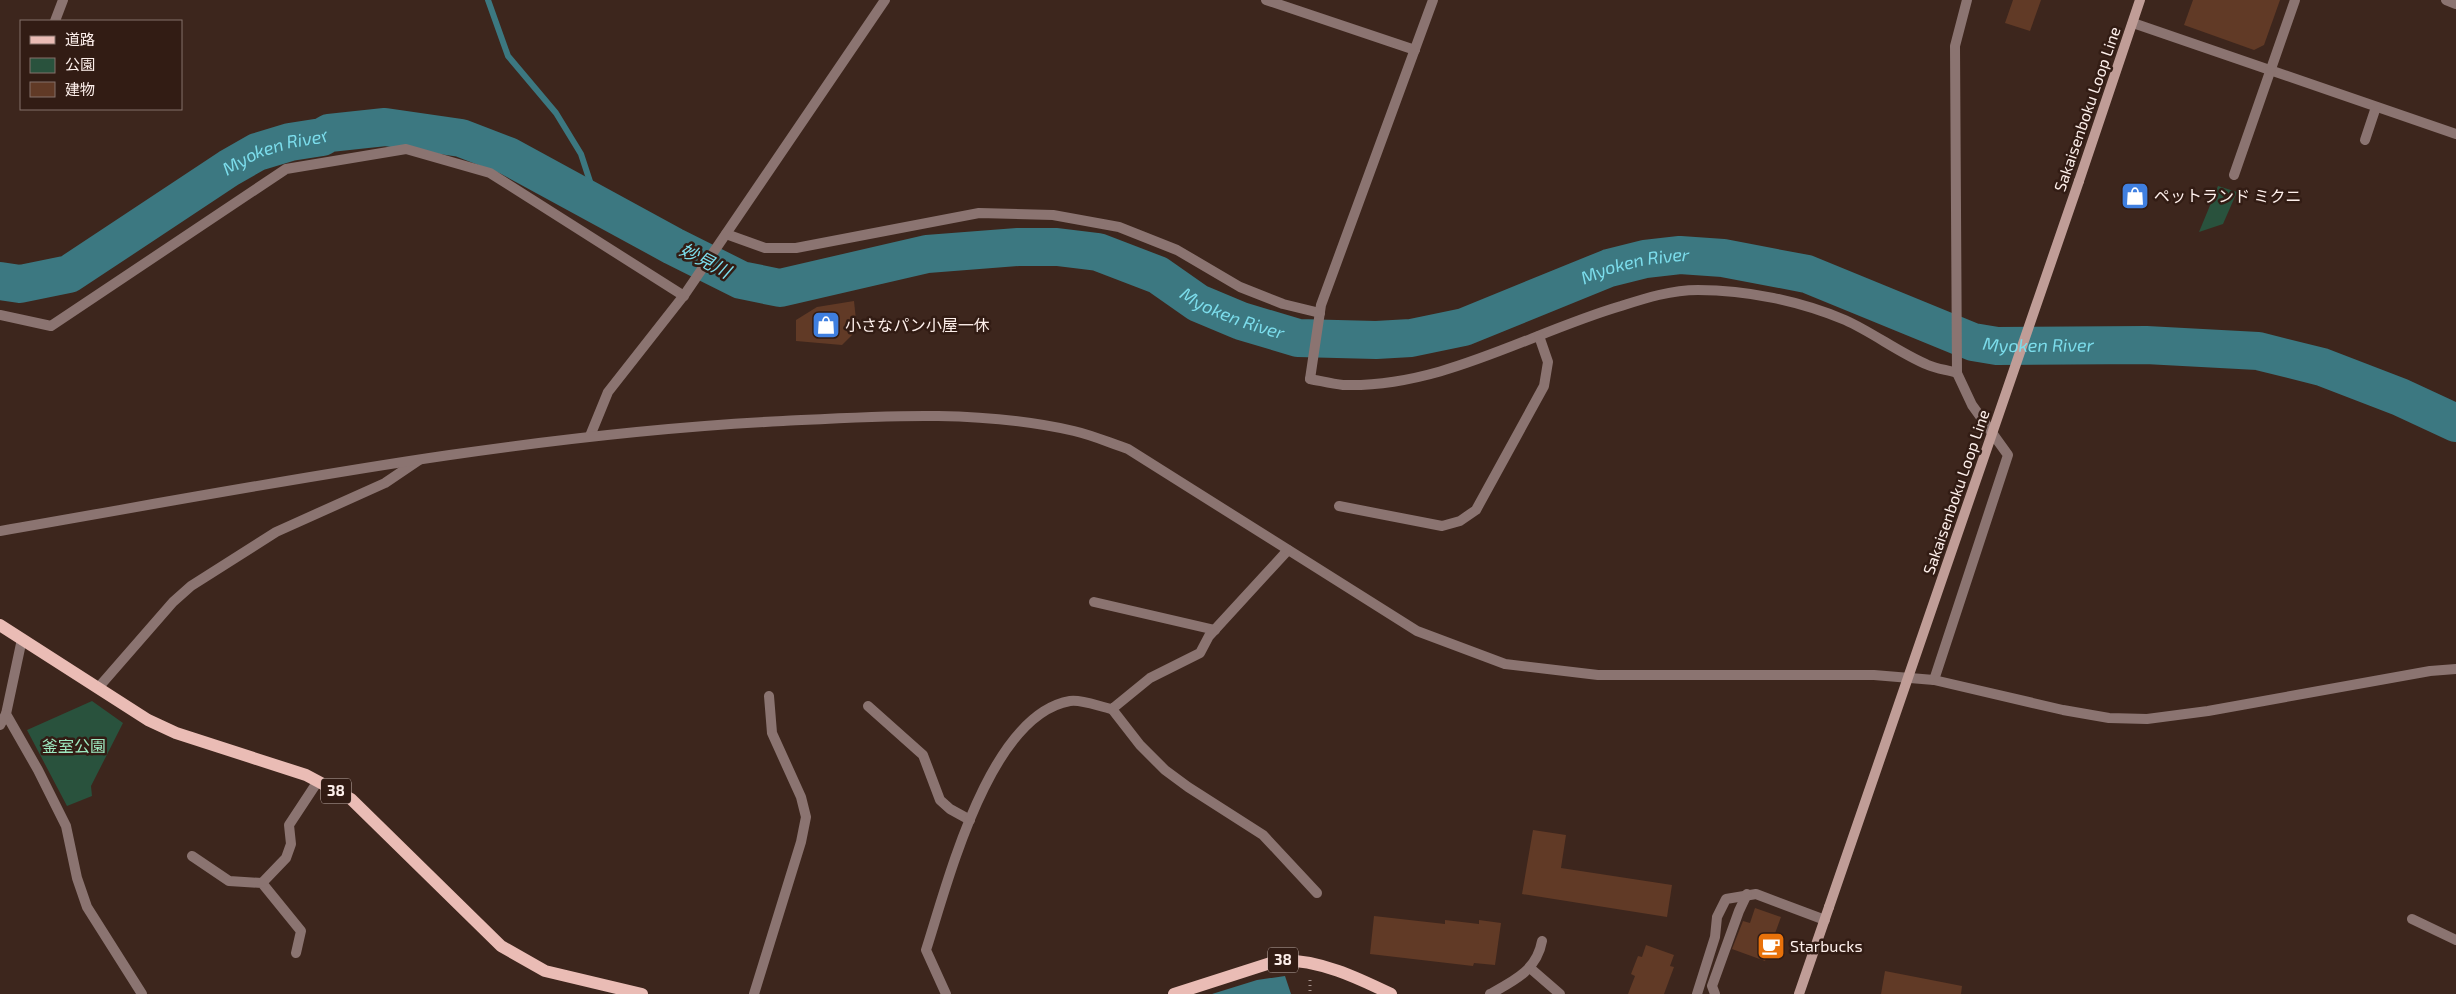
<svg xmlns="http://www.w3.org/2000/svg" width="2456" height="994" viewBox="0 0 2456 994" font-family="'Exo 2','Noto Sans JP',sans-serif">
	<rect width="100%" height="100%" fill="#3d261d"/>
	<!-- green -->
	<g fill="#29523d">
		<path d="M2218,186l19,6 -14,32 -24,8z"/>
		<path d="M92,701l31,22 -32,63 1,10 -25,10 -40,-76z"/>
	</g>
	<!-- water -->
	<path fill="#3c7881" d="M1285,976l6,18h-79l45,-14z"/>
	<g fill="none" stroke-linecap="round" stroke-linejoin="round">
		<!-- stream -->
		<path stroke="#3c7881" stroke-width="6" d="M488,0l20,56 48,57 25,41 17,52"/>
		<!-- river -->
		<path stroke="#3c7881" stroke-width="38" id="s1" d="M0,281l20,3 49,-10 160,-106 28,-16 33,-10 32,-5 7,-4 56,-6 76,11 47,18 165,90 68,34 39,8 147,-34 91,-7h39l41,5 60,23 40,28 43,18 57,17 78,2 35,-2 53,-11 145,-59 36,-9 35,-4 43,3 84,16 166,68 24,4 149,-1 112,6 64,16 78,30 56,26"/>
	</g>
	<!-- building -->
	<g fill="#613a26">
		<path d="M2013,0h28l-11,31 -25,-8z"/>
		<path d="M2193,0h87l-16,45 -10,5 -70,-25z"/>
		<path d="M854,301l3,29 -15,15 -46,-4v-21l21,-13z"/>
		<path d="M1533,830l33,5 -5,33 111,17 -5,32 -145,-23z"/>
		<path d="M1755,908l26,9 -16,44 -33,-12 11,-28 7,2z"/>
		<path d="M1374,916l71,8v-4l34,4v-4l22,3 -6,42 -21,-2 -1,3 -103,-12z"/>
		<path d="M1646,945l28,10 -4,11 4,1 -10,27h-36l7,-18 -4,-2 7,-18 4,1z"/>
		<path d="M1885,971l77,15 -1,8h-80z"/>
	</g>
	<g fill="none" stroke-linecap="round" stroke-linejoin="round">
		<!-- path -->
		<path stroke="#a5928c" stroke-width="3" stroke-dasharray="1 4" stroke-linecap="butt" d="M1310,980v14"/>
		<!-- service -->
		<g stroke="#8b7471" stroke-width="10">
			<path d="M1266,0l149,50"/>
			<path d="M55,21l8,-21"/>
			<path d="M1310,379l11,-74 112,-305"/>
			<path d="M1530,968l30,26"/>
			<path d="M1697,994l18,-57 2,-20 9,-18 30,-5 69,26"/>
			<path d="M1715,994l-3,-8 27,-75 8,-17"/>
		</g>
		<!-- minor -->
		<g stroke="#8b7471" stroke-width="10">
			<path d="M2446,0l10,4"/>
			<path d="M2133,23l323,111"/>
			<path d="M2365,140l11,-33"/>
			<path d="M2234,175l61,-175"/>
			<path d="M726,234l39,14h31l183,-35 74,2 66,12 58,23 63,37 43,17 37,9"/>
			<path d="M0,315l51,11 235,-157 120,-20 84,24 194,123"/>
			<path d="M1310,379c11,2 22,5 33,6 99,3 186,-52 278,-79 25,-8 50,-16 77,-16 49,0 102,11 147,30 29,13 54,33 83,45 9,4 20,5 29,8"/>
			<path d="M590,436l18,-44 77,-98 200,-294"/>
			<path d="M1339,506l103,20 18,-5 16,-11 68,-124 4,-24 -9,-26"/>
			<path d="M1094,602l121,28"/>
			<path d="M22,639l-16,75 32,56 28,56 11,52 10,29 55,87"/>
			<path d="M1934,680l74,-225 -36,-50 -15,-32 -2,-327 12,-46"/>
			<path d="M98,688l75,-86 18,-16 85,-54 109,-49 34,-23"/>
			<path d="M868,706l55,49 17,45 10,9 20,11"/>
			<path d="M1112,709l28,36 25,25 23,17 75,48 54,58"/>
			<path d="M0,725l6,-11"/>
			<path d="M192,856l37,25 33,2 39,48 -5,22"/>
			<path d="M262,883l24,-25 5,-14 -2,-19 29,-44"/>
			<path d="M2412,919l44,21"/>
			<path d="M754,994l47,-152 5,-25 -5,-20 -29,-64 -3,-37"/>
			<path d="M946,994l-20,-44c22,-68 63,-235 144,-249 12,-2 30,6 42,8l38,-31 50,-25 9,-17 79,-86"/>
			<path d="M1490,994c24,-13 47,-24 52,-53"/>
		</g>
		<!-- tertiary -->
		<path stroke="#8b7471" stroke-width="10" d="M0,531c260,-45 519,-97 783,-110 97,-5 195,-12 291,10 18,4 36,12 54,18l289,182 88,33 93,11h276l60,5 129,30 46,8 38,1 61,-8 222,-40 26,-2"/>
		<!-- secondary -->
		<g stroke="#c09d97" stroke-width="10">
			<path d="M2079,181l61,-181"/>
			<path d="M1799,994l30,-87"/>
		</g>
		<!-- primary -->
		<g stroke="#eabcb5" stroke-width="12">
			<path d="M0,625l148,95 28,13 130,42 45,24 150,147 44,25 97,23"/>
			<path d="M1174,994l106,-34c40,0 76,17 111,34"/>
		</g>
		<!-- secondary-bridge -->
		<path stroke="#c09d97" stroke-width="10" d="M1829,907l250,-726"/>
	</g>
	<!-- icons -->
	<defs>
		<symbol id="shop-square" viewBox="-11 -11 22 22"><rect x="-9" y="-9" width="18" height="18" rx="4" fill="#3f7fe0" stroke="#321c14"/><path d="M-5-2.5h2.3a2.7 3.5 0 0 1 5.4 0H5L5.5 6h-11ZM-1.5-2.5h3a1.5 2.3 0 0 0-3 0Z" fill="#fff"/></symbol>
		<symbol id="cafe-square" viewBox="-11 -11 22 22"><rect x="-9" y="-9" width="18" height="18" rx="4" fill="#e8710a" stroke="#321c14"/><path d="M-5.5-4.5H6V0H3Q3 3.5 0 3.5H-2.5Q-5.5 3.5-5.5 0ZM3-3.2v2h1.7v-2ZM-6 4.5H4V6H-6Z" fill="#fff"/></symbol>
	</defs>
	<g fill-rule="evenodd">
		<use href="#shop-square" x="2119" y="180" width="32" height="32"/>
		<use href="#shop-square" x="810" y="309" width="32" height="32"/>
		<use href="#cafe-square" x="1755" y="930" width="32" height="32"/>
	</g>
	<g text-anchor="middle" stroke-width="5" stroke-linejoin="round" paint-order="stroke">
		<!-- shield labels -->
		<g fill="#321c14" stroke="#c1b0ab" stroke-width="1">
			<rect x="321" y="778.5" width="30" height="25" rx="4"/>
			<rect x="1268" y="947.5" width="30" height="25" rx="4"/>
		</g>
		<g font-size="15" font-weight="bold" fill="#fef0ec">
			<text x="336" y="796">38</text>
			<text x="1283" y="965">38</text>
		</g>
		<!-- street labels -->
		<g font-size="16" fill="#fef0ec" stroke="#321c14">
			<text transform="translate(2087 109) rotate(-71)" y="6">Sakaisenboku Loop Line</text>
			<text transform="translate(1956 492) rotate(-71)" y="6">Sakaisenboku Loop Line</text>
		</g>
		<!-- poi labels -->
		<g font-size="16" fill="#fef0ec" stroke="#321c14" text-anchor="start">
			<text x="2154" y="202">ペットランド ミクニ</text>
			<text x="845" y="331">小さなパン小屋一休</text>
			<text x="1790" y="952">Starbucks</text>
		</g>
		<!-- park labels -->
		<g font-size="16" fill="#9ee9c0" stroke="#321c14">
			<text x="74" y="752">釜室公園</text>
		</g>
		<!-- water labels -->
		<g font-size="18" font-style="italic" fill="#7cddec" stroke="#321c14">
			<text dy="6" stroke="none"><textPath href="#s1" startOffset="312">Myoken River</textPath></text>
			<text transform="translate(705 261) rotate(27)" y="6">妙見川</text>
			<text dy="6" stroke="none"><textPath href="#s1" startOffset="1748">Myoken River</textPath></text>
			<text dy="6" stroke="none"><textPath href="#s1" startOffset="1328">Myoken River</textPath></text>
			<text dy="6" stroke="none"><textPath href="#s1" startOffset="2168">Myoken River</textPath></text>
		</g>
	</g>
	<!-- legend -->
	<rect x="20" y="20" width="162" height="90" fill="#321c14" stroke="#84716a"/>
	<rect x="30" y="36" width="25" height="8" fill="#eabcb5" stroke="#84716a"/>
	<text x="65" y="45" font-size="15" fill="#fef0ec">道路</text>
	<rect x="30" y="58" width="25" height="15" fill="#29523d" stroke="#84716a"/>
	<text x="65" y="70" font-size="15" fill="#fef0ec">公園</text>
	<rect x="30" y="82" width="25" height="15" fill="#613a26" stroke="#84716a"/>
	<text x="65" y="95" font-size="15" fill="#fef0ec">建物</text>
</svg>
